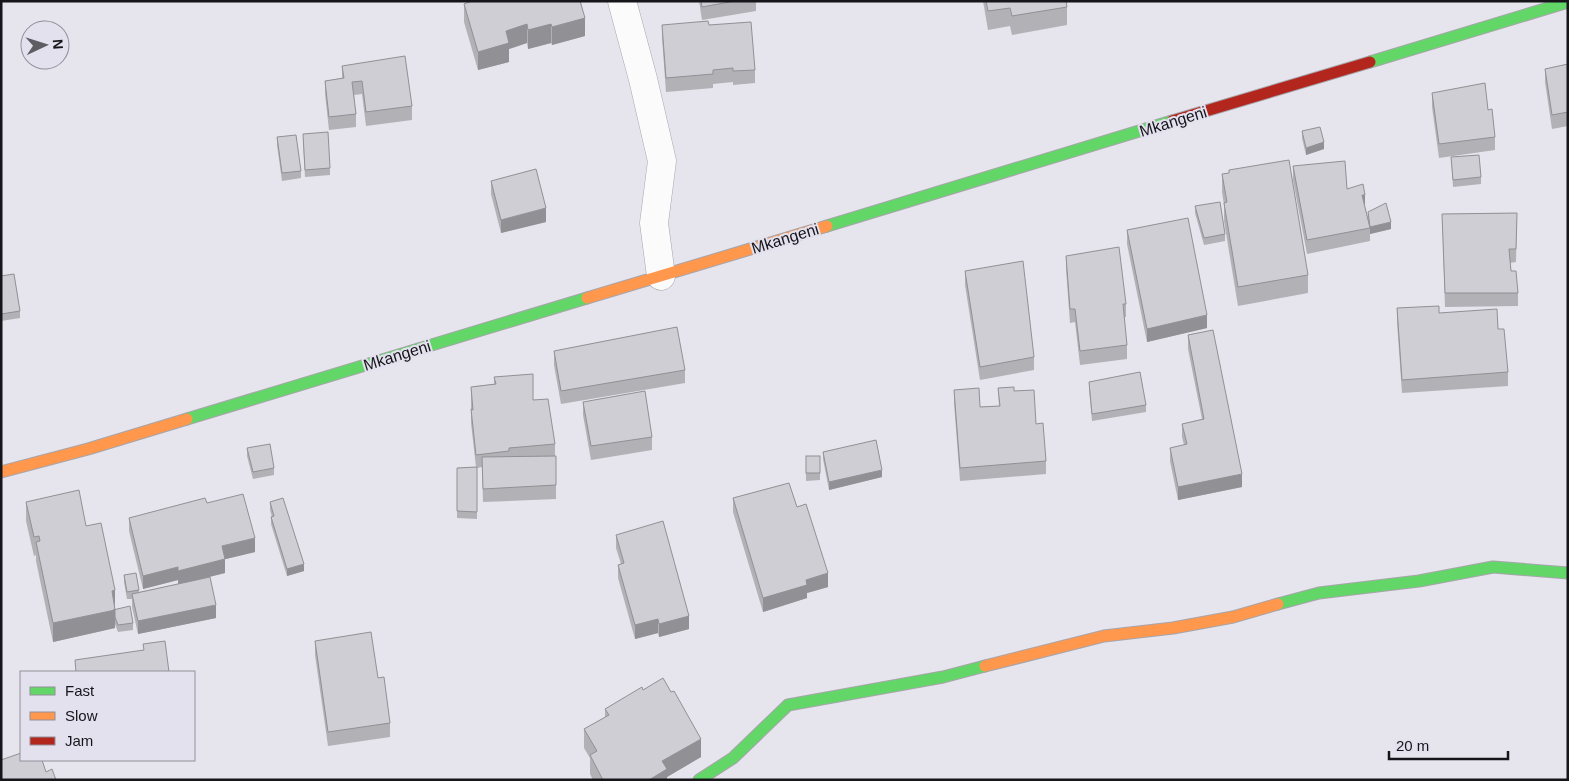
<svg xmlns="http://www.w3.org/2000/svg" width="1569" height="781" viewBox="0 0 1569 781" font-family="Arial,sans-serif">
	<rect width="100%" height="100%" fill="#e6e4ec"/>
	<g fill="none" stroke-linecap="round" stroke-linejoin="round">
		<defs>
			<path id="street" d="M622,1l21,78 19,82 -8,62 7,53"/>
			<g id="fast">
				<path d="M1370,62l198,-60"/>
				<path d="M827,226l345,-105"/>
				<path d="M187,419l400,-121"/>
				<path d="M1278,604l41,-11 100,-12 74,-14 75,6"/>
				<path d="M699,780l34,-22 55,-53 155,-28 42,-11"/>
			</g>
			<g id="slow">
				<path d="M587,298l240,-72"/>
				<path d="M1,472l87,-23 99,-30"/>
				<path d="M985,666l119,-30 69,-8 60,-11 45,-13"/>
			</g>
			<path id="jam" d="M1172,121l198,-59"/>
		</defs>
		<!-- street casing -->
		<use href="#street" stroke="#a7a5ab" stroke-width="29"/>
		<!-- fast casing -->
		<use href="#fast" stroke="#a7a5ab" stroke-width="13"/>
		<!-- slow casing -->
		<use href="#slow" stroke="#a7a5ab" stroke-width="13"/>
		<!-- jam casing -->
		<use href="#jam" stroke="#a7a5ab" stroke-width="13"/>
		<!-- street -->
		<use href="#street" stroke="#fbfbfc" stroke-width="28"/>
		<!-- fast -->
		<use href="#fast" stroke="#63d668" stroke-width="11"/>
		<!-- slow -->
		<use href="#slow" stroke="#ff974d" stroke-width="11"/>
		<!-- jam -->
		<use href="#jam" stroke="#b3261e" stroke-width="11"/>
	</g>
	<!-- wall -->
	<g fill="#b2b1b6">
		<path d="M470,1h111l4,35 -33,9 -1,-2 -23,6 -1,-6 -18,6v13l-31,8 -14,-48v-18z"/>
		<path d="M699,1h57v10l-54,9z"/>
		<path d="M983,1h83l1,6v18l-55,10 -2,-9 -22,4z"/>
		<path d="M662,25h47l46,45v13l-22,2v-3l-20,2v4l-47,4 -4,-54z"/>
		<path d="M1568,64v62l-16,3 -7,-47v-13z"/>
		<path d="M342,66l70,40v14l-46,6 -4,-32 -8,1 2,19v13l-27,3 -4,-36v-13l17,-3z"/>
		<path d="M1432,93l56,17 7,27v13l-56,8 -7,-51z"/>
		<path d="M1302,131l22,18 -18,6 -4,-17z"/>
		<path d="M277,137l24,34v7l-19,3 -5,-36z"/>
		<path d="M303,141l27,27v7l-25,2z"/>
		<path d="M1451,157l30,20v7l-28,3z"/>
		<path d="M1293,166l54,23 18,18 3,11v-6l23,17 -21,5v-1v8l-63,13 -14,-74z"/>
		<path d="M1229,173l79,102v18l-70,13 -14,-85v-16l-2,-13v-18z"/>
		<path d="M491,181l55,41 -45,11 -10,-39z"/>
		<path d="M1195,206l30,28v7l-21,4 -9,-32z"/>
		<path d="M1517,213l-1,49 -6,1 1,8 7,22v13l-73,1 -3,-93z"/>
		<path d="M1127,230l80,98 -60,14 -20,-98z"/>
		<path d="M1066,256l60,48v13h-2l3,28v14l-47,6 -5,-43 -5,1 -4,-54z"/>
		<path d="M965,271l69,86v13l-54,10 -15,-95z"/>
		<path d="M1,276l19,35v7l-19,3z"/>
		<path d="M1397,308l42,5 69,59v14l-106,7 -5,-71z"/>
		<path d="M1188,335l54,152 -64,13 -8,-39v-13l14,-3 -2,-8v-13l20,-5 -14,-70z"/>
		<path d="M554,351l131,19v13l-124,21 -7,-39z"/>
		<path d="M494,377l39,23 22,44v12h1v43l-73,3 -1,-35 -5,1v51l-20,-1v-50l19,-1 -5,-44v-36l23,-3z"/>
		<path d="M1089,382l57,23v7l-54,9 -3,-32z"/>
		<path d="M998,388l16,3 22,33 10,37v13l-86,7 -6,-78v-13l26,17 19,-1z"/>
		<path d="M583,402l69,35v13l-61,10 -8,-45z"/>
		<path d="M247,448l27,20v7l-21,4 -6,-23z"/>
		<path d="M823,452l59,25 -53,13 -6,-31z"/>
		<path d="M806,456h14v24l-14,1z"/>
		<path d="M733,498l64,9 31,80 -21,6v5l-44,14 -30,-100z"/>
		<path d="M26,502l60,24 29,83 18,14v7l-15,2 -3,-8v4l-62,14 -17,-81v-6l-2,1 -8,-35z"/>
		<path d="M270,502l34,69 -17,5 -16,-52v-7h1l-2,-7z"/>
		<path d="M207,503l48,49 -30,7v14l-22,5 13,40 -78,16 -6,-27v-8h-5l-3,-17v-7l15,15v2l39,-8v-4l-35,9 -14,-58v-13z"/>
		<path d="M616,535l73,94 -30,8 -1,-4 -23,6 -17,-61v-13l3,-1 -5,-16z"/>
		<path d="M315,641l63,37 12,45v14l-62,9 -13,-91z"/>
		<path d="M643,690l28,2 30,65 -34,20v3h-74l-3,-6v-16l-6,-10v-19l21,-12v-8z"/>
	</g>
	<!-- shaded-wall -->
	<g fill="#919094">
		<path d="M585,18v18l-33,9v-18z"/>
		<path d="M527,24v19l-18,6v13l-31,8v-18l28,-21z"/>
		<path d="M551,24v19l-23,6v-19z"/>
		<path d="M1324,142v7l-18,6v-7z"/>
		<path d="M1362,195h3v13z"/>
		<path d="M546,208v14l-45,11v-13z"/>
		<path d="M1391,222v7l-21,5v-7z"/>
		<path d="M1207,315v13l-60,14v-13z"/>
		<path d="M882,470v7l-53,13v-8z"/>
		<path d="M1242,474v13l-64,13v-13z"/>
		<path d="M255,538v14l-33,8v-14z"/>
		<path d="M225,559v14l-47,12v-14z"/>
		<path d="M304,564v7l-17,5v-7z"/>
		<path d="M178,567v13l-35,9v-13z"/>
		<path d="M828,573v14l-21,6v5l-44,14v-14l43,-18z"/>
		<path d="M115,590v19l-3,-18z"/>
		<path d="M216,605v13l-78,16v-13z"/>
		<path d="M115,610v18l-62,14v-19z"/>
		<path d="M689,616v13l-30,8v-13z"/>
		<path d="M658,619v14l-23,6v-14z"/>
		<path d="M701,739v18l-34,20v3h-18l13,-19z"/>
	</g>
	<!-- building -->
	<g fill="#cfced4" stroke="#919094">
		<path d="M472,1h108l5,17 -33,9 -1,-3 -23,6 -1,-6 -21,7 3,12 -31,9 -14,-48z"/>
		<path d="M701,1h34l-33,6z"/>
		<path d="M986,1h80l1,6 -55,9 -2,-8 -22,3z"/>
		<path d="M708,21l1,4 42,-3 4,48 -22,1v-3l-20,2v4l-47,4 -4,-53z"/>
		<path d="M405,56l7,50 -46,6 -4,-31 -10,1 4,32 -27,3 -4,-36 19,-3 -2,-12z"/>
		<path d="M1568,64v48l-16,3 -7,-46z"/>
		<path d="M1485,83l3,27 4,-1 3,28 -56,7 -7,-51z"/>
		<path d="M1320,127l4,15 -18,6 -4,-17z"/>
		<path d="M328,132l2,36 -25,2 -2,-36z"/>
		<path d="M296,135l5,36 -19,2 -5,-36z"/>
		<path d="M1479,155l2,22 -28,3 -2,-23z"/>
		<path d="M1289,160l19,115 -70,12 -14,-84 3,-1 -5,-28 7,-1v-3z"/>
		<path d="M1345,161l2,28 16,-5 2,11h-3l8,33 -63,12 -14,-74z"/>
		<path d="M536,169l10,39 -45,12 -10,-39z"/>
		<path d="M1220,202l5,32 -21,4 -9,-32z"/>
		<path d="M1386,203l5,19 -21,5 -2,-15z"/>
		<path d="M1517,213l-1,36h-7l2,22h5l2,22h-73l-3,-79z"/>
		<path d="M1188,218l19,97 -60,14 -20,-99z"/>
		<path d="M1119,247l7,57h-3l4,41 -47,6 -5,-42h-5l-4,-53z"/>
		<path d="M1023,261l11,96 -54,10 -15,-96z"/>
		<path d="M14,274l6,37 -19,3v-38z"/>
		<path d="M1439,306v7l58,-4 1,20h6l4,43 -106,8 -5,-72z"/>
		<path d="M677,327l8,43 -124,21 -7,-40z"/>
		<path d="M1213,330l29,144 -64,13 -8,-39 17,-4 -5,-20 22,-5 -16,-84z"/>
		<path d="M1140,372l6,33 -54,9 -3,-32z"/>
		<path d="M533,374v26l15,-1 7,45 -46,4v3l-33,4 -5,-46 2,1 -2,-23 25,-3 -2,-7z"/>
		<path d="M1014,387v4l20,-1 2,34 7,-1 3,38 -86,7 -6,-78 25,-2 1,19 20,-1 -2,-18z"/>
		<path d="M645,391l7,46 -61,9 -8,-44z"/>
		<path d="M876,440l6,30 -53,12 -6,-30z"/>
		<path d="M270,444l4,24 -21,4 -6,-24z"/>
		<path d="M556,456v29l-73,4 -1,-32z"/>
		<rect x="806" y="456" width="14" height="17"/>
		<path d="M477,467v45l-20,-1v-43z"/>
		<path d="M789,483l8,24 9,-3 22,69 -22,7 1,5 -44,13 -30,-100z"/>
		<path d="M79,490l7,36 15,-3 14,67 -3,1 3,19 -62,13 -17,-81 4,-1 -1,-5 -5,1 -8,-35z"/>
		<path d="M243,494l12,44 -33,8 3,13 -47,12v-4l-35,9 -14,-58 76,-20 2,5z"/>
		<path d="M283,498l21,66 -17,5 -16,-52 3,-1 -4,-14z"/>
		<path d="M663,521l26,95 -30,8 -1,-5 -23,6 -17,-60 6,-2 -8,-28z"/>
		<path d="M136,573l3,17 -12,2 -3,-17z"/>
		<path d="M210,577l6,28 -78,16 -6,-27z"/>
		<path d="M130,606l3,17 -15,2 -3,-8v-7h-2z"/>
		<path d="M371,632l7,46 6,-1 6,46 -62,9 -13,-91z"/>
		<path d="M165,641l4,31h-98h5l-1,-12 69,-10 -1,-6z"/>
		<path d="M663,678l8,14 3,-1 27,48 -39,22 5,8 -18,11h-46l-13,-25 7,-4 -13,-22 25,-14 -4,-6 37,-22 1,3z"/>
		<path d="M21,753v7h21l4,12 6,-3 4,11h-55v-20z"/>
	</g>
	<g text-anchor="middle" stroke-width="4" stroke-linejoin="round" paint-order="stroke">
		<!-- street labels -->
		<g font-size="16" fill="#16151a" stroke="#e4e1ef">
			<text transform="translate(1173 121) rotate(-17)" y="6">Mkangeni</text>
			<text transform="translate(785 238) rotate(-17)" y="6">Mkangeni</text>
			<text transform="translate(397 355) rotate(-17)" y="6">Mkangeni</text>
		</g>
	</g>
	<!-- border -->
	<rect width="1569" height="781" fill="none" stroke="#16151a" stroke-width="5"/>
	<!-- legend -->
	<rect x="20" y="671" width="175" height="90" fill="#e4e1ef" stroke="#928f9a"/>
	<rect x="30" y="687" width="25" height="8" fill="#63d668" stroke="#928f9a"/>
	<text x="65" y="696" font-size="15" fill="#16151a">Fast</text>
	<rect x="30" y="712" width="25" height="8" fill="#ff974d" stroke="#928f9a"/>
	<text x="65" y="721" font-size="15" fill="#16151a">Slow</text>
	<rect x="30" y="737" width="25" height="8" fill="#b3261e" stroke="#928f9a"/>
	<text x="65" y="746" font-size="15" fill="#16151a">Jam</text>
	<!-- north arrow -->
	<g transform="translate(45 45) rotate(86)"><circle r="24" fill="#e4e1ef" stroke="#928f9a"/>
	<path d="M0-4L9 19L0 12L-9 19Z" fill="#5f5d64"/>
	<text y="-8" font-size="14" font-weight="bold" text-anchor="middle" fill="#16151a">N</text>
	</g>
	<!-- scale -->
	<path d="M1389 751v8h119v-8" fill="none" stroke="#16151a" stroke-width="2.5"/>
	<text x="1396" y="751" font-size="15" fill="#16151a" stroke="#e4e1ef" stroke-width="4" paint-order="stroke">20 m</text>
</svg>
